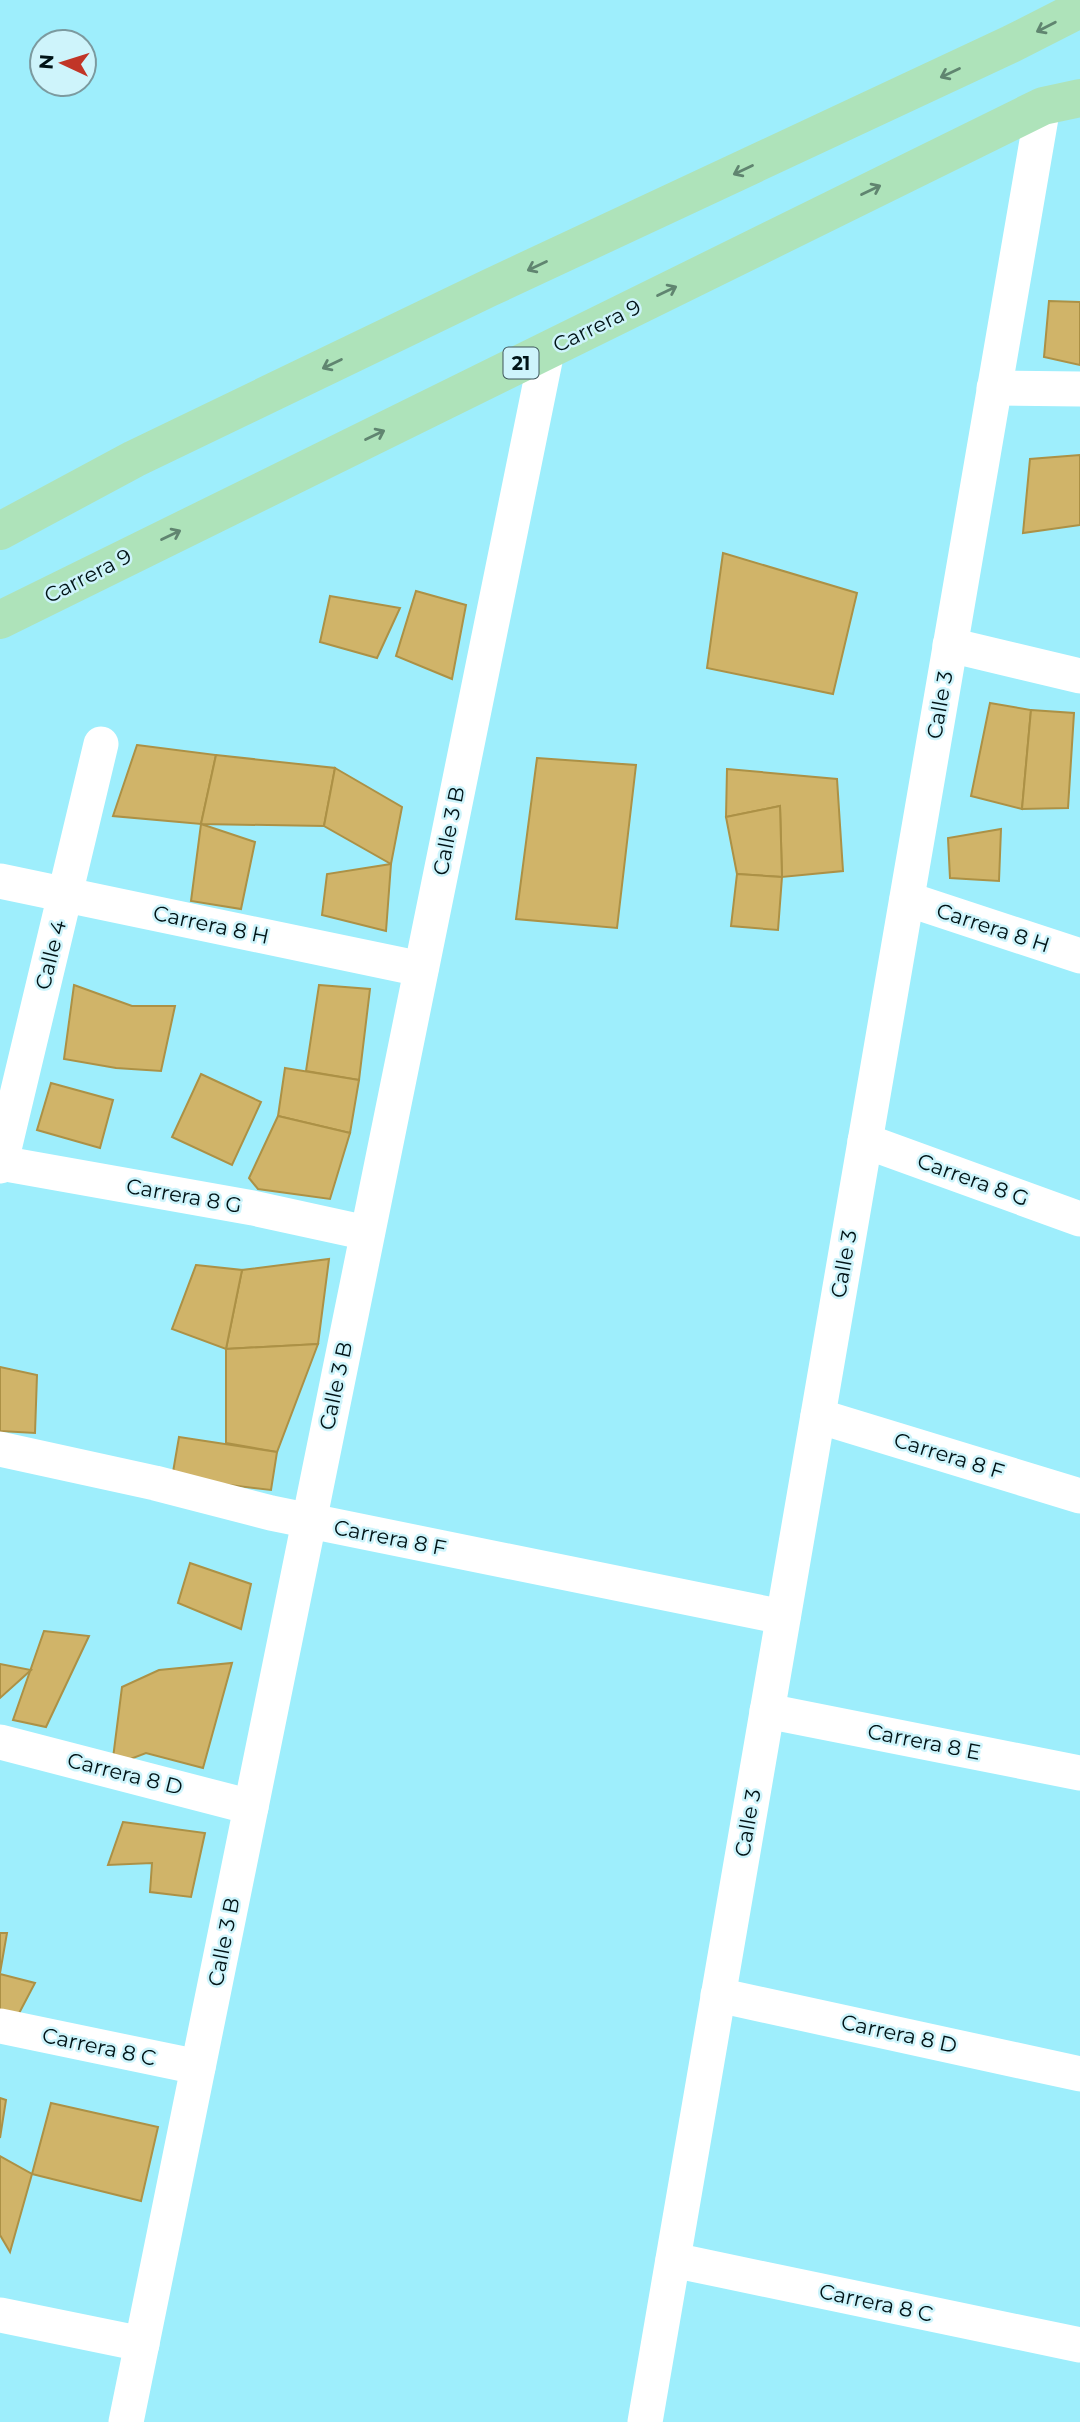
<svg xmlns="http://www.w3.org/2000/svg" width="1080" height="2422" viewBox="0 0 1080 2422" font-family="Montserrat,sans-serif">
	<rect width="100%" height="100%" fill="#9eeefc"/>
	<!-- building -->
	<g fill="#d0b469" stroke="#ac9146" stroke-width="2">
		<path d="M1049,301l31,1v63l-36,-8z"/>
		<path d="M1080,455v70l-57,8 7,-74z"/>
		<path d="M723,553l134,40 -24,101 -126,-26z"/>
		<path d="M416,591l50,14 -14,74 -56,-23z"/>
		<path d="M330,596l70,12 -23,50 -57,-16z"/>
		<path d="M990,703l41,7 -9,99 -51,-13z"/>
		<path d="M1031,710l43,3 -6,95 -46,1z"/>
		<path d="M137,745l79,10 -15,69 -88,-8z"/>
		<path d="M216,755l119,13 -11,58 -123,-2z"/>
		<path d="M537,758l99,7 -19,163 -101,-9z"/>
		<path d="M335,768l67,39 -11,57 -67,-38z"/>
		<path d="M727,769l110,10 6,92 -61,6 -2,-71 -54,11z"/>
		<path d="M780,806l2,71 -45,-3 -11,-57z"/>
		<path d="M201,824l54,18 -14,67 -50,-8z"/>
		<path d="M1001,829l-2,52 -49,-3 -2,-40z"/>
		<path d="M391,864l-5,67 -64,-16 5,-41z"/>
		<path d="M737,874l45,3 -4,53 -47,-4z"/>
		<path d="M74,985l58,21h43l-14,65 -45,-3 -52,-9z"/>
		<path d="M319,985l51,4 -11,91 -53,-9z"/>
		<path d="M285,1068l74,12 -9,53 -72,-17z"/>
		<path d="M201,1074l60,28 -29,63 -60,-28z"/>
		<path d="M51,1083l62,17 -13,48 -63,-18z"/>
		<path d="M278,1116l72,17 -20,66 -72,-10 -9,-11z"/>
		<path d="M329,1259l-11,85 -92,5 16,-79z"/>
		<path d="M196,1265l46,5 -16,79 -54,-20z"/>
		<path d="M318,1344l-41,108 -51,-9v-94z"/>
		<path d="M0,1367l37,8 -2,58 -35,-2z"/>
		<path d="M179,1437l98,15 -6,38 -99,-12z"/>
		<path d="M190,1563l61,21 -10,45 -63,-26z"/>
		<path d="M44,1631l45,5 -43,91 -33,-7z"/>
		<path d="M232,1663l-29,105 -57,-15 -34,13 10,-79 37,-17z"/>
		<path d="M0,1664l31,6 -31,28z"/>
		<path d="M123,1822l82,11 -14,64 -41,-5 2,-29 -44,2z"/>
		<path d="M0,1933h7l-7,40z"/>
		<path d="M0,1974l35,9 -19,36 -16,-5z"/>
		<path d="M0,2098l6,2 -6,38z"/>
		<path d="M51,2103l107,24 -17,74 -109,-27z"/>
		<path d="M0,2156l32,18 -22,78 -10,-17z"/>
	</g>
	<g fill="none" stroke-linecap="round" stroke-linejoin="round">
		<!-- minor -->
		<g stroke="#fff" stroke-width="35">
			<path d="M994,388l86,1"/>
			<path d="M950,645l130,31"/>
			<path d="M0,881l421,88"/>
			<path d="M907,899l173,57"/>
			<path d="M865,1141l215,78"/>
			<path d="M0,1163l253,45 114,25"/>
			<path d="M0,1166l101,-422"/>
			<path d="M818,1416l262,80"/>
			<path d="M0,1449l155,34 116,30 512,104"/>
			<path d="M767,1711l313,62"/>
			<path d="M0,1742l251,65"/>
			<path d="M718,1995l362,79"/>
			<path d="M0,2026l198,41"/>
			<path d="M673,2260l407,85"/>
			<path d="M0,2315l142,29"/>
			<path d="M126,2422l421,-2071"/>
			<path d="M645,2422l398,-2316"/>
		</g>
		<!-- major -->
		<g stroke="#aee3ba" stroke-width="38">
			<path d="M0,531l134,-72 355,-171 522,-244 69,-35"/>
			<path d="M0,620l1043,-514 37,-8"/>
		</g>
	</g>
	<!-- one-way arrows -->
	<defs><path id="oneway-shaft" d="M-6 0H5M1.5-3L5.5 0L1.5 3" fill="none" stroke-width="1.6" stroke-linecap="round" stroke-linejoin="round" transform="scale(1.75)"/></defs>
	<g stroke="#608570">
		<use href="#oneway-shaft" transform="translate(1046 27) rotate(153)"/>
		<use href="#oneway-shaft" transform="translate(950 73) rotate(155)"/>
		<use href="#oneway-shaft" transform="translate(743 170) rotate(155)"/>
		<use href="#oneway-shaft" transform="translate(871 190) rotate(-26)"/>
		<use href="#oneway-shaft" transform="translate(537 266) rotate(155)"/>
		<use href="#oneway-shaft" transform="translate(667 291) rotate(-26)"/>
		<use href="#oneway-shaft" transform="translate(332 364) rotate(154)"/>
		<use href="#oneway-shaft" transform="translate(375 435) rotate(-26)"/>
		<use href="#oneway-shaft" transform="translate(171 535) rotate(-26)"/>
	</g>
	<g text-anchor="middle" stroke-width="5" stroke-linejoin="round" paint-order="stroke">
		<!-- shield labels -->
		<rect fill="#cef4fb" stroke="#3e565b" stroke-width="2" x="503.5" y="347.5" width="35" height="31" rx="5"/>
		<g font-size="19" font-weight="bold" fill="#001316">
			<text x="521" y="370">21</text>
		</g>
		<!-- street labels -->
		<g font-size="21" fill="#001316" stroke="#cef4fb">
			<text transform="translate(597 326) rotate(-26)" y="7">Carrera 9</text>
			<text transform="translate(88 576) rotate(-27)" y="7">Carrera 9</text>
			<text transform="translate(940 705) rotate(-80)" y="7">Calle 3</text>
			<text transform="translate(449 831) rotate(-79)" y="7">Calle 3 B</text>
			<text transform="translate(211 925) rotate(12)" y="7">Carrera 8 H</text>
			<text transform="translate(993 928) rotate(18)" y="7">Carrera 8 H</text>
			<text transform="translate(51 955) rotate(-76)" y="7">Calle 4</text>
			<text transform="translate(973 1180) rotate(20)" y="7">Carrera 8 G</text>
			<text transform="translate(184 1196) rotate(10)" y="7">Carrera 8 G</text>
			<text transform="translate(844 1264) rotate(-80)" y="7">Calle 3</text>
			<text transform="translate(336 1386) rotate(-78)" y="7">Calle 3 B</text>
			<text transform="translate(949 1456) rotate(17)" y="7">Carrera 8 F</text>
			<text transform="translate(390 1538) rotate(11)" y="7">Carrera 8 F</text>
			<text transform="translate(924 1742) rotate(11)" y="7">Carrera 8 E</text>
			<text transform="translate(125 1774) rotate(14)" y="7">Carrera 8 D</text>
			<text transform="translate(748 1823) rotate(-80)" y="7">Calle 3</text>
			<text transform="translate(224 1942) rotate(-79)" y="7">Calle 3 B</text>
			<text transform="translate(899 2034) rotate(12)" y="7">Carrera 8 D</text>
			<text transform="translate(99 2047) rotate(12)" y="7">Carrera 8 C</text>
			<text transform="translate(876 2303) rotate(12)" y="7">Carrera 8 C</text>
		</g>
	</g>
	<!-- north arrow -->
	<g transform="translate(63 63) rotate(274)"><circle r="33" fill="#cef4fb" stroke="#7c9a9f" stroke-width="2"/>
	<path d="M0-5L12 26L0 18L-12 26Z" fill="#c13527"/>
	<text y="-10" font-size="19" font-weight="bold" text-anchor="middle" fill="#001316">N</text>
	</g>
</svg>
